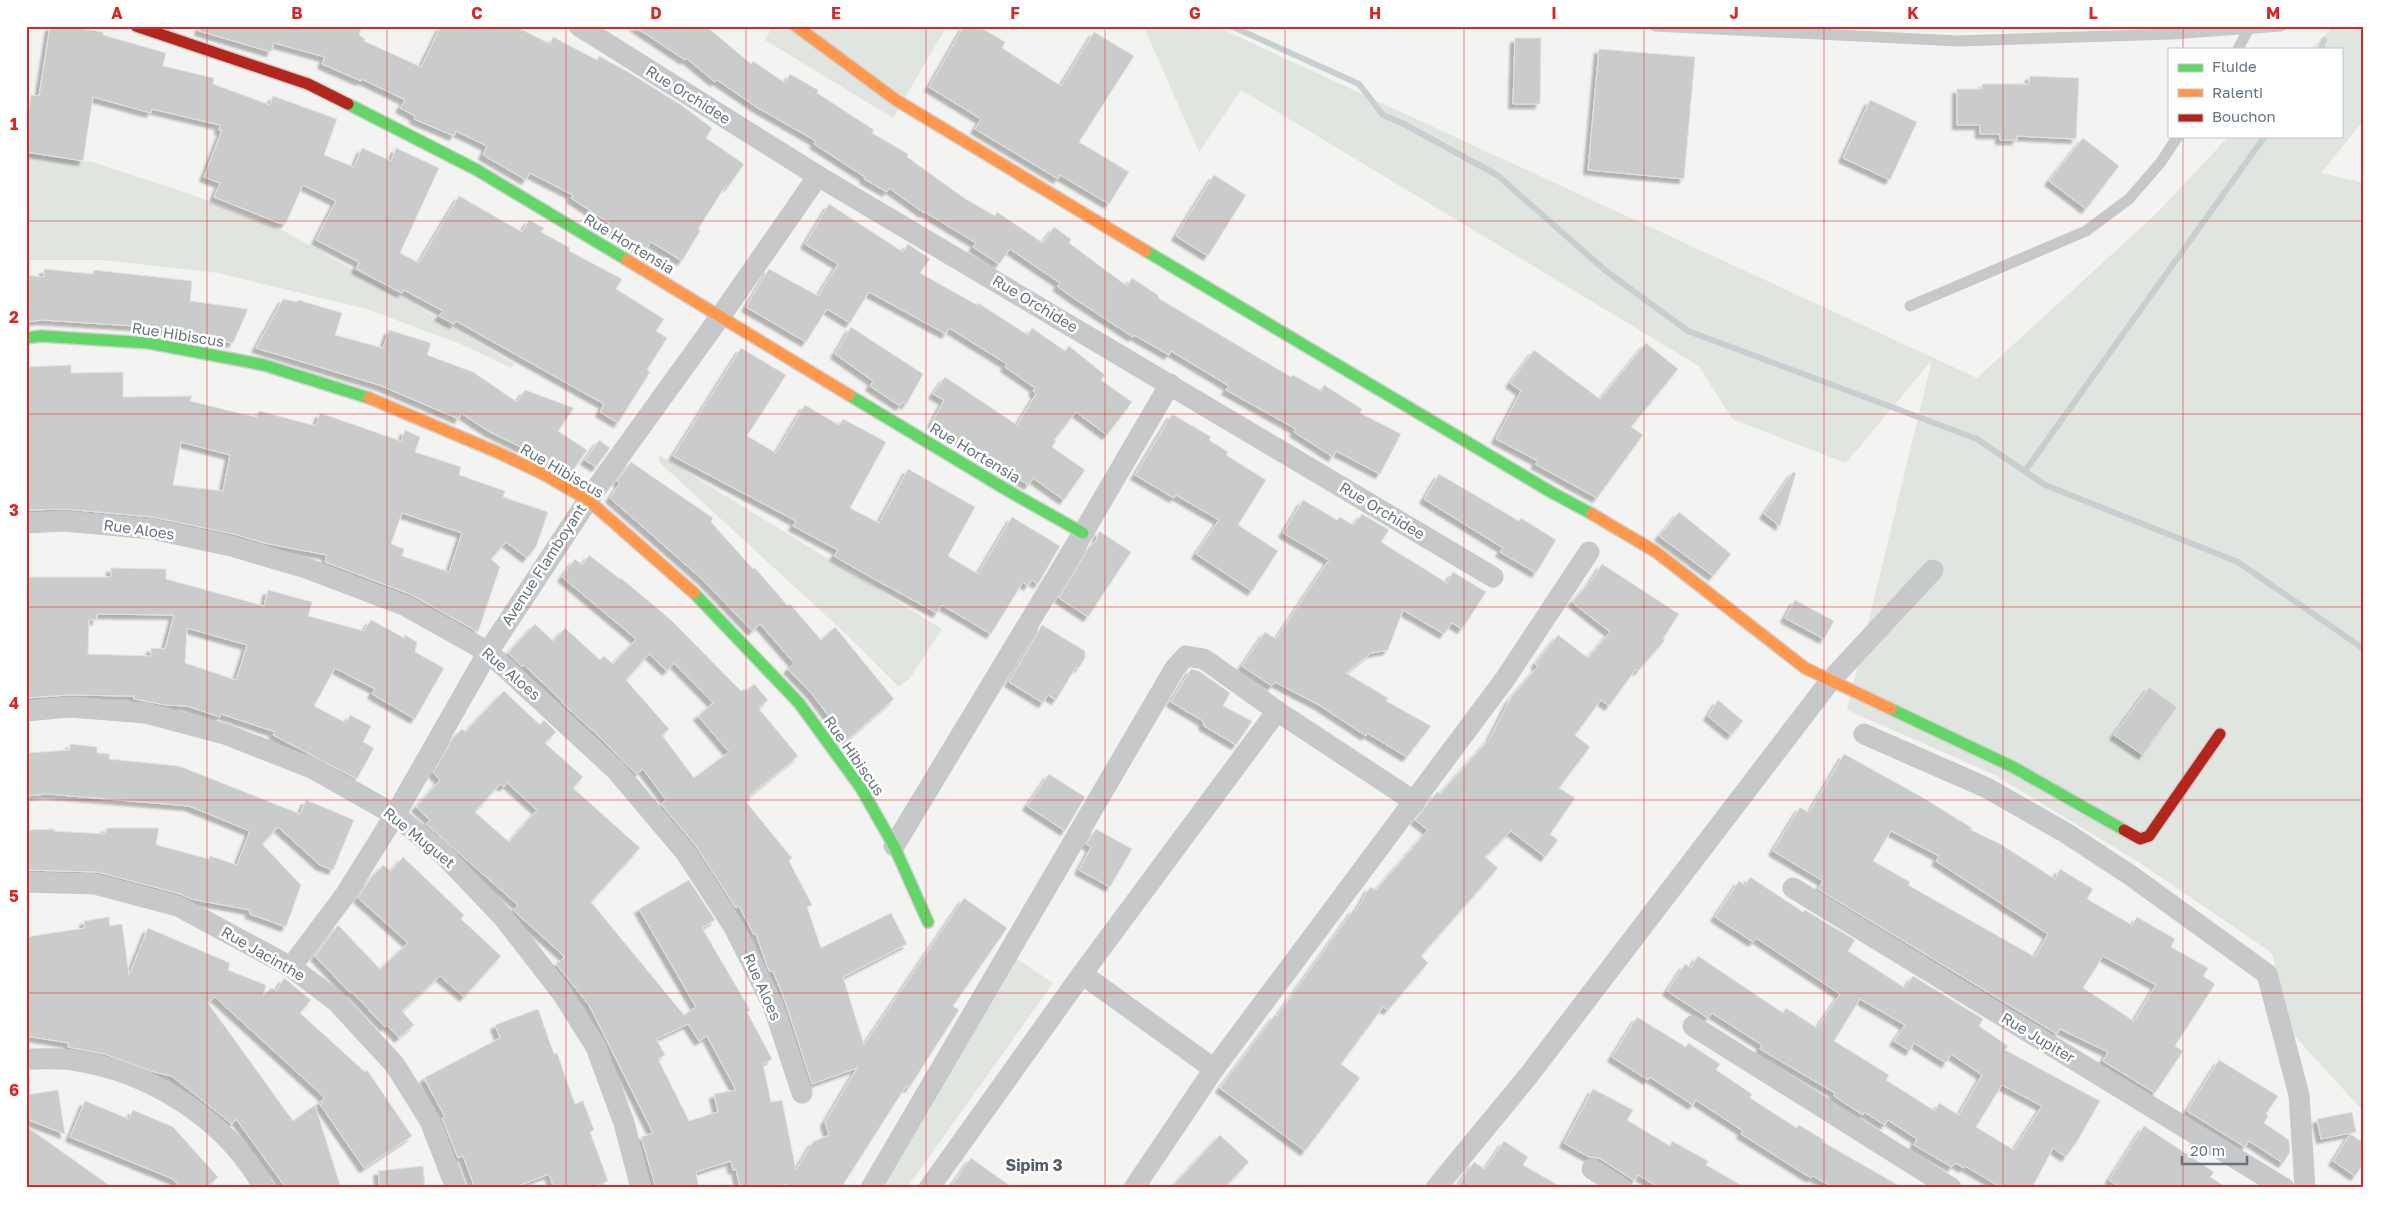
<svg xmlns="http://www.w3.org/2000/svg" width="2390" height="1214" viewBox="0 0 2390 1214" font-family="'Golos Text',sans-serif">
	<defs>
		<filter id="shadow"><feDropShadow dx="-4.5" dy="4.5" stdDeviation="1" flood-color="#0004"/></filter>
	</defs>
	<rect width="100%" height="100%" fill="#f3f3f1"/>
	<!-- green -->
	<g fill="#e1e5df">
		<path d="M773,26h174l-54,92 -128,-78z"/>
		<path d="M1140,26h75l762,352 182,-167 70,-75h112v-87h-29l21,-23h31v94l-43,53 43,10v929l-73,-80 -19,-79 -135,-92 -144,-87 -146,-64 85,-350 -86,103 -114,-44 -33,-53 -458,-276 -42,62 -55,-125z"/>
		<path d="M26,153l66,9 95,31 97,38 105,59 125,74 -3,4 -48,-23 -96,-36 -149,-36 -116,-13h-76z"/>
		<path d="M659,455l283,174 -32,49 -11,9 -52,-52 -188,-173z"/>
		<path d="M1016,958l37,25 -146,205h-27z"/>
	</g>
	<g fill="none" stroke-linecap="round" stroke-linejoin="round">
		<!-- stream -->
		<g stroke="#c7cfd1" stroke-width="6">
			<path d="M1231,26l128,58 24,31 21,9 93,51 109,96 82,60 289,108 68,46 193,77 126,87"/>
			<path d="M2321,49l3,-9"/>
			<path d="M2025,471l240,-335"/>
		</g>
	</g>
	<!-- building -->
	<g fill="#cacbcb" stroke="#e2e2e1" fill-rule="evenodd" filter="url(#shadow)">
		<path d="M50,26h17l36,6v3l63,18 -3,13 51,12 -1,6 57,21 3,-9 64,23 -13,36 30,12 8,-19 29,13 5,-13 43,20 -39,85 19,10 40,-67 63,36 7,-12 15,8 -3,4 29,16 -1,3 53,28 -6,10 48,30 -8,12 11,7 -20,32 3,2 -32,51 -18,-11 4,-8 -148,-83 -2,3 -15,-8 4,-5 -39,-21 -2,3 -46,-24 3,-7 -43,-22 20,-39 -33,-16 -17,38h-7l-65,-26 6,-14 -16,-6 18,-47h-3l1,-5 -68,-16 -1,4 -58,-16 -10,64 -57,-9v-29l5,-28 8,1z"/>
		<path d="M200,26h162l-3,9 6,4 -1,2 57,26 20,-41h74l35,18 3,-7 44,23 2,-4 31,17 51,32 31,23 -6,10 38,26 -16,23 -2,-2 -28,44 2,2 -18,30 -31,-19 -7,10 -38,-25 3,-4 -38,-25 2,-3 -43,-22 -4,7 -43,-25 4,-9 -31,-15 -2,5 -40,-17 1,-3 -15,-8 5,-8 -43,-21 -1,2 -39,-17 3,-7 -51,-14 -3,9 -72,-21z"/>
		<path d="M634,26h72l45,38 2,-3 32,22 5,-9 28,16 -1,3 57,37 -2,3 36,21 -1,3 57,41 31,18 2,-4 46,31 11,-16 17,12 -2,4 58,43 5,-8 27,18 -1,2 133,79 2,-2 28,16 3,-6 38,24 -2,4 41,21 -21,40 -44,-23 -3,6 -39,-25 2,-3 -70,-39 3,-4 -58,-35 -2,4 -35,-20 -1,2 -58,-38 -18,-13 3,-3 -50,-34 -11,15 -26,-17 3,-4 -51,-31 -1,1 -35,-25 -2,4 -23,-13 1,-2 -51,-33 2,-3 -58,-33 -41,-28 -2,2 -29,-24 -1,2z"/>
		<path d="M964,26h14l27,16 -3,6 59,38 33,-54 40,24 -55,86 50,30 -20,32 -49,-29 -2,4 -83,-50 6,-10 -52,-32z"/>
		<path d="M1515,38h26l-1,66h-27z"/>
		<path d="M1599,49l96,8 -11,122 -96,-9z"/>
		<path d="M2030,76l49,2 -3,61 -59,-3v4h-17v-6h-20v-9h-23v-36h25v-5h47z"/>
		<path d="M1870,100l47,22 -27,58 -47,-22z"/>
		<path d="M2083,138l36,28 -33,43 -37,-28z"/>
		<path d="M1214,175l32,20 -38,61 -32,-20z"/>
		<path d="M829,204l74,48 5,-8 22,15 -10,14 57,32 1,-2 50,32 4,-7 33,23 4,-5 36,29 -4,5 31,22 -25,33 -31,-23 -22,28 2,1 -4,6 33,23 -21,30 -31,-22 -4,7 -9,-5 -88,-57 12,-23 -11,-6 12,-17 72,48 19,-31 -3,-3 2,-3 -30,-21 2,-3 -58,-36 -3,6 -77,-42 -19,31 -23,-14 -21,33 -60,-35 23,-38 49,27 20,-32 -33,-20z"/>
		<path d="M44,269l49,5 1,-4 98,11 -2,20 58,8 -15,34 -83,-16 -108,-7 -16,2v-47l18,2z"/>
		<path d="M283,299l14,3 1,-2 44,13 -7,22 48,13 6,-18 42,13 -4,12 46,17 44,30 8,-12 49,18 -16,23 29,19 -15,22 -84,-41 -27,-18 -2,6 -80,-34 -123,-37z"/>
		<path d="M851,327l72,47 -17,31 -3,-3 -3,4 -30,-20 3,-5 -38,-27z"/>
		<path d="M1646,343l32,26 -47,58 12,8 -46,63 -62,-34 3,-3 -42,-22 25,-48 -11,-8 24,-33 66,49z"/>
		<path d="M741,348l45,27 -39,61 29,17 29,-48 34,20 4,-6 43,23 -36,66 29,15 29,-54 67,38 -27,49 30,18 34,-57 48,29 -22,38 -6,-4 -4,6 -5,-4 -32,52 -49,-29 -5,8 -63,-34 -40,-23 4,-6 -45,-24 3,-5 -123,-65z"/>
		<path d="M71,365v8l52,-1v25l69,-1 -2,5 48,12 19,4 2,-6 57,15 4,-13 81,28 4,-11 15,7 -5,15 46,15 -2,8 46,16 -2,6 45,15 -12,35 -9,11 -21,-16 -15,17 9,8 -22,65 -68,-38 -85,-32 2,-7 -63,-12 -30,-9 -81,-17 -88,-8 -38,1 -1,-143zM181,442l49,13 -7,36 -50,-6zM402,513l60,20 -13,39 -47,-16 2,-7 -13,-5z"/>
		<path d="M1172,414l39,23 -2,3 19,12 -2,3 40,25 -28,45 40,26 -26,40 -56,-37 23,-34 -43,-25 -2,3 -39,-23z"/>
		<path d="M599,440l11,8 -14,19 -11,-7z"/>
		<path d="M631,462l82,56 -2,4 42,47 2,-1 33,38 2,-2 31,36 14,-13 59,72 -47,41 -35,-46 -24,-25 6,-6 -34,-39 -8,7 -49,-51 -93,-82 10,-15 -3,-2z"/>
		<path d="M1793,472l3,1 -16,53 -16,-12z"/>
		<path d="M1439,474l80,47 2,-3 35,22 -20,33 -36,-21 3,-4 -79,-49z"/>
		<path d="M1303,500l34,20 3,-3 13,8 9,-11 27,16 -8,12 66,41 6,-11 33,20 -24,37 -10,-6 -8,11 -41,-24 -15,40 -17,3 -25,20 42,25 -2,3 45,25 -24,31 -40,-24 -1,3 -47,-31 -44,-23 -3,4 -30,-20 23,-34 11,7 53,-79 -46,-27z"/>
		<path d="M1679,512l52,42 -18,22 -54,-40z"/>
		<path d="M1099,531l32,21 -43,65 -29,-19 30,-51 7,-6z"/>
		<path d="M589,555l31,24 1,-1 51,43 69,70 3,-2 2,2 8,-7 14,16 -8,7v3l38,46 -49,40 2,3 -5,3 46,56 -3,3 23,44 -5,2 14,41 70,-35 16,31 -64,33 21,68 100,-147 43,30 -54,78 6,4 -50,78 -3,-2 -65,102h-55l2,-4 -19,4h-29l-4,-19 -3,1 -2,-9 -35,11 3,16h-43l-15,-51 12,-4 -64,-128 -33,-41 9,-7 -50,-45 -2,-2 5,-5 -92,-81 4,-4 -14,-13 24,-27 -7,-7 20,-35 9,-9 3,3 39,-41 36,34 4,-5 12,12 -11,11 38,34 -10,11 67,60 -49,54 93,113 12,-8 -57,-98 50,-29 26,40 -13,8 48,82 -3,2 25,47 -9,5 8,38 11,-2 14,70 17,-28 16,-7 -4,-13 32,-54 -45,16 -27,-83 -12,-30 -3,1 -3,-6 -11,-32 -2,1 -15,-29 -3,2 -40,-62 -35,-42 5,-4 -23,-31 -7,5 -33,-34 -42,-38 1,-1 -38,-36 -2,2 -14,-14 27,-29 18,17 12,-13 35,32 4,-4 9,8 23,-25 -74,-62 13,-18 7,6zM649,654l18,17 7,-8 39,40 -15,13 31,36 -35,26 -32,-43 7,-6 -43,-49zM507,783l30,27 -28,32 -34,-30 25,-28 4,3zM688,1024l11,17 8,-5 29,54 -22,4 4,18 -29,9 -31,-62 7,-4 -9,-16z"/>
		<path d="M1602,564l77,50 -16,25 2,1 -27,31 -2,-2 -27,37 -8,-6 -26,35 15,12 -31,41 16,10 -25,36 8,6 -13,17 -34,-26 -26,26 13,11 -77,88 7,7 -40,47 -5,-3 -42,57 19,14 -55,73 -85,-63 55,-73 2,1 77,-107 2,2 14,-24 6,3 52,-60 -13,-10 22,-28 3,2 50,-56 20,-39 28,-33 -3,-2 23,-29 30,23 22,-26 -38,-30 19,-21z"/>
		<path d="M111,568l55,1v10l98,27 4,-16 44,12 -4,14 56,15 7,-11 33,18 1,-3 12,7 -2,10 29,16 -29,51 -43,-25 3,-5 -40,-21 -21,38 32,17 4,-8 21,11 -8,16 11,6 -17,31 -84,-44 2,-3 -54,-18 -1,3 -33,-11 -21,-1 -32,-6v-3l-65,-1 -43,3v-121h85zM97,614l77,1 -9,34 -14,-1v8l-63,-2 1,-34h8zM187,628l60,17 -11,35 -51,-17z"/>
		<path d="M1795,600l39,21 -10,18 -39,-21z"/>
		<path d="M1042,625l43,26v7l-6,10 -3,-1 -20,33 -8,-5 -5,8 -34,-21z"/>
		<path d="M1191,669l8,2 31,22 -7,13 29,15 -16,24 -32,-19 -1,-5 -32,-19z"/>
		<path d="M2149,687l28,20 -34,48 -29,-20z"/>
		<path d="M1718,700l25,21 -12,14 -23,-19z"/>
		<path d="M70,744l27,3v6l13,1 -1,5 70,7 121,48 6,-14 48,20 -21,50 -13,-5 -42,-38 -16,17 39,41 -15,42 -36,-13v-4l-59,-11 -10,-5 -83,-22 -72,-2v-40l28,-1v2l52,3v-6h53l-3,17 53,14 1,-3 27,9 13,-34 -61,-25 -141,-12 -22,2v-43l44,-3z"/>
		<path d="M1844,754l76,42 52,32 -1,2 29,14 55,35 5,-10 33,20 -6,10 45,26 5,-8 38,22 -4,8 37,21 -5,8 12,8 -40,62 8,5 -28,42 -52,-32 5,-9 -48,-23 -3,5 -239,-145 5,-8 -50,-30 27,-44 9,6zM1891,831l48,25 -3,5 112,73 -13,23 -127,-72 2,-3 -37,-21zM2103,956l53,29 -22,36 -51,-33z"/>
		<path d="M1049,774l36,23 -20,34 -38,-25z"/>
		<path d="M1096,829l36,20 -22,38 -31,-17 12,-23 -5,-3z"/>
		<path d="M403,857l61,58 -3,4 40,37 -37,41 -24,-21 -38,35 12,14 -15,13 -12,-13 -2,2 -33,-35 -2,1 -35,-37 23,-31 42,44 28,-26 -50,-45 10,-16 15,-17 8,6z"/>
		<path d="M1750,877l53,35 2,-2 50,30 -7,11 57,37 8,-12 70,43 -4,7 29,20 -3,4 95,51 -22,39 -12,17 -13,-9 -21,40h-30l-37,-22 -1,2 -9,-5 -3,4 -38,-22 3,-6 -29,-19 -3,5 -21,-13 -1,3 -29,-19 1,-3 -75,-44 2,-4 -50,-32 -4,5 -41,-27 18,-27 6,4 7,-12 85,57 3,-5 31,20 23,-34 -84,-56 -3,4 -38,-25 24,-36 6,4zM1860,999l45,26 -11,16 16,10 4,-8 32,20 5,-9 31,21 -23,40 -20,-12 -4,8 -49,-31 3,-5 -55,-34zM2002,1085l40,21 -28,44 -38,-23z"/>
		<path d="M109,917l1,9 12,-2 7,51 19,-47 82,35 -2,7 38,15 -3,11 8,-8 6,2 7,-12 27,22 -11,13 65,59 2,-2 45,66 -48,32 -45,-65 6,-5 -110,-101 -7,6 85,118 22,-16 26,83h-55l-50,-69 -4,5 -60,-48 -18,-4 -49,-18 -37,-7 1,-4 -43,-7v-99l59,-9 -1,-7z"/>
		<path d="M538,1009l16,45 3,-1 18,51 8,-3 11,29 -4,2 18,49 -17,7h-37l-5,-14 -36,14h-38l-12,-32 -5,2 -16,-40 3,-1 -21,-39 76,-40 -5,-13z"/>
		<path d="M1637,1017l49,30 2,-4 32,21 -4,6 36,24 -2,4 47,30 2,-3 25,15 -1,2 80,46h-68l-22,-12 -2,2 -70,-44 2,-3 -47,-31 -3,5 -43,-28 -2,3 -36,-23z"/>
		<path d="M2219,1060l59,36 -12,18 2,2 -4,7 25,17 1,12 -7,11 -34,-22 -4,6 -58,-36z"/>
		<path d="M1593,1089l40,21 -6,10 43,26 2,-5 36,20 -2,4 40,23h-86l-22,-13 -3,6 -36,-23 -10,-1 -25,-14z"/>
		<path d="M58,1090l7,44 -39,-15v-24z"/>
		<path d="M85,1101l44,18 4,-9 40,17 45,50 -12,11h-25l-8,-9 -103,-42z"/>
		<path d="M2352,1112l4,20 -35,7 -4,-20z"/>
		<path d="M26,1126l42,30 45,32h-87z"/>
		<path d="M2144,1126l70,46 -4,5 18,11h-107l-12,-8z"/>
		<path d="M2350,1134l14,9v20l-9,13 -22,-15z"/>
		<path d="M1220,1135l29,27 -25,26h-53z"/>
		<path d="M1504,1141l24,16 -5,8 40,23h-107l18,-26 11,7z"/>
		<path d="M971,1158l42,30h-63z"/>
		<path d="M423,1166l2,22h-45l-2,-17z"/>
	</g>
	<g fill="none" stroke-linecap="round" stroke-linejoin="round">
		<defs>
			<g id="fast">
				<path d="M348,104l129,66 150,90"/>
				<path d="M1146,251l405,241 41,22"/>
				<path d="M26,338l15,-2 108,7 115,22 105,33"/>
				<path d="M849,395l163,98 71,40"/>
				<path d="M694,593l105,110 62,85 33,58 34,76"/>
				<path d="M1891,709l122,58 111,63"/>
			</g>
			<g id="slow">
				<path d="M796,26l100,74 250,151"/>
				<path d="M627,260l222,135"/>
				<path d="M369,398l130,55 44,21 45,26 106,93"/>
				<path d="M1592,514l64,38 149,116 86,41"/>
			</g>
			<g id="jam">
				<path d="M136,26l172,58 40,20"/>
				<path d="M2124,830l16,9 9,-3 71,-102"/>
			</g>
		</defs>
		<!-- fast casing -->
		<use href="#fast" stroke="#d0d0d0" stroke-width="14"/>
		<!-- slow casing -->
		<use href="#slow" stroke="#d0d0d0" stroke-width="14"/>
		<!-- jam casing -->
		<use href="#jam" stroke="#d0d0d0" stroke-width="14"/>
		<!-- lane -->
		<g stroke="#c7c8c9" stroke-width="11">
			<path d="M1655,26l303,15 214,-7 109,-8"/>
			<path d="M2238,49l10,-19"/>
			<path d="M1910,306l176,-75 43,-32 32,-37 17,-26"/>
		</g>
		<!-- street -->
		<g stroke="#c7c8c9" stroke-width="21">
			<path d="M579,26l239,150 675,401"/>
			<path d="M26,523l38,-2 88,8 79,17 75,22 100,38 82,46 128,118 70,83 48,74 39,78 29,88"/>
			<path d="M26,711l44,-4 76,6 79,21 89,35 81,46 48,39 60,63 59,76 34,54 28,76 17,65"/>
			<path d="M1864,734l123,54 79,45 64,42 137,99 32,121 6,93"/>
			<path d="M894,846l189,-313 87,-149"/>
			<path d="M26,882l69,2 83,22 113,61 45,34 59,64 35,56 26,67"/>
			<path d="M1793,888l491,300"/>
			<path d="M291,967l54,-72 50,-80 93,-163 100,-152 132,-183 98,-141"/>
			<path d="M1082,974l132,95"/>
			<path d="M1693,1026l258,162"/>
			<path d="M26,1059c15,0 31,-1 46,1 78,11 154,59 192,128"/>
			<path d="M1592,1169l30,19"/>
			<path d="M871,1188l304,-520 11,-12 18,3 73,52 138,91"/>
			<path d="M929,1188l153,-214 195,-263"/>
			<path d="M1134,1188l80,-119 291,-390 84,-127"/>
			<path d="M1436,1188l93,-113 301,-394 103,-111"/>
		</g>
		<!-- fast -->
		<use href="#fast" stroke="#63d668" stroke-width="11"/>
		<!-- slow -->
		<use href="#slow" stroke="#ff974d" stroke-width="11"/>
		<!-- jam -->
		<use href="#jam" stroke="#b3261e" stroke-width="11"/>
	</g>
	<!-- grid -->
	<path fill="none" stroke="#d62828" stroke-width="1" stroke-opacity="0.55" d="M207,26v1162M387,26v1162M566,26v1162M746,26v1162M926,26v1162M1105,26v1162M1285,26v1162M1464,26v1162M1644,26v1162M1824,26v1162M2003,26v1162M2183,26v23M2183,136v1052M26,221h2338M26,414h2338M26,607h2338M26,800h2338M26,993h2338"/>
	<g text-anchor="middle" stroke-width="5" stroke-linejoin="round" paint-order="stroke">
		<!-- street labels -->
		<g font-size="15" fill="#65747f" stroke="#fff">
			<text transform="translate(688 95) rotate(32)" y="5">Rue Orchidee</text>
			<text transform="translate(629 244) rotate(31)" y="5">Rue Hortensia</text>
			<text transform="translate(1035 304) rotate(31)" y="5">Rue Orchidee</text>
			<text transform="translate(178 335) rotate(9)" y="5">Rue Hibiscus</text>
			<text transform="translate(975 453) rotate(31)" y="5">Rue Hortensia</text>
			<text transform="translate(562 471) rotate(30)" y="5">Rue Hibiscus</text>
			<text transform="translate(1382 511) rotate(31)" y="5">Rue Orchidee</text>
			<text transform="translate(139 530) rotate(8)" y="5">Rue Aloes</text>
			<text transform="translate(544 565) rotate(-57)" y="5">Avenue Flamboyant</text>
			<text transform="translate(511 674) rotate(41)" y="5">Rue Aloes</text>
			<text transform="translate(854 756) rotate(55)" y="5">Rue Hibiscus</text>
			<text transform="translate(419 838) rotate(39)" y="5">Rue Muguet</text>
			<text transform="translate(263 954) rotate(30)" y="5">Rue Jacinthe</text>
			<text transform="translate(762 987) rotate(66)" y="5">Rue Aloes</text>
			<text transform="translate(2038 1038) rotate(31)" y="5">Rue Jupiter</text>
		</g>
		<!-- neighbourhood labels -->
		<g font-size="16" font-weight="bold" fill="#525d65" stroke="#fff">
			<text x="1034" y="1171">Sipim 3</text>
		</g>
	</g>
	<!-- border -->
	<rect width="2390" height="1214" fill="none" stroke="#ffffff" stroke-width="55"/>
	<!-- legend -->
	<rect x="2168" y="48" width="175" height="90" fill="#ffffff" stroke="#c1c7cc"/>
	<rect x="2178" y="64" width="25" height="8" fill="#63d668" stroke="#c1c7cc"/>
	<text x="2212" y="72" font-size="15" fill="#65747f">Fluide</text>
	<rect x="2178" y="89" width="25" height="8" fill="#ff974d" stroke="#c1c7cc"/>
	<text x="2212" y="98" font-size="15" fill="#65747f">Ralenti</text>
	<rect x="2178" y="114" width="25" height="8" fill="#b3261e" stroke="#c1c7cc"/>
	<text x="2212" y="122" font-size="15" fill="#65747f">Bouchon</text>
	<!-- scale -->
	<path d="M2182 1156v8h65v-8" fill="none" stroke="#65747f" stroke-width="2.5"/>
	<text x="2190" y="1156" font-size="15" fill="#65747f" stroke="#ffffff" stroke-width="4" paint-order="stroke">20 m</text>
	<rect x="28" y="28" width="2334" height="1158" fill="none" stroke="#d62828" stroke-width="2"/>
	<g font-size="16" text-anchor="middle" font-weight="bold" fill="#d62828">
		<text x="117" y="19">A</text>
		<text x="297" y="19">B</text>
		<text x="477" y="19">C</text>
		<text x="656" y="19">D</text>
		<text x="836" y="19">E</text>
		<text x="1015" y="19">F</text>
		<text x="1195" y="19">G</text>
		<text x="1375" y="19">H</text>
		<text x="1554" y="19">I</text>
		<text x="1734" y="19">J</text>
		<text x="1913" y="19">K</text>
		<text x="2093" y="19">L</text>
		<text x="2273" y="19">M</text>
		<text x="14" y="130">1</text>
		<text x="14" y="323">2</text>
		<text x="14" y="516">3</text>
		<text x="14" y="709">4</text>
		<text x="14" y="902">5</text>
		<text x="14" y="1096">6</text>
	</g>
</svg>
